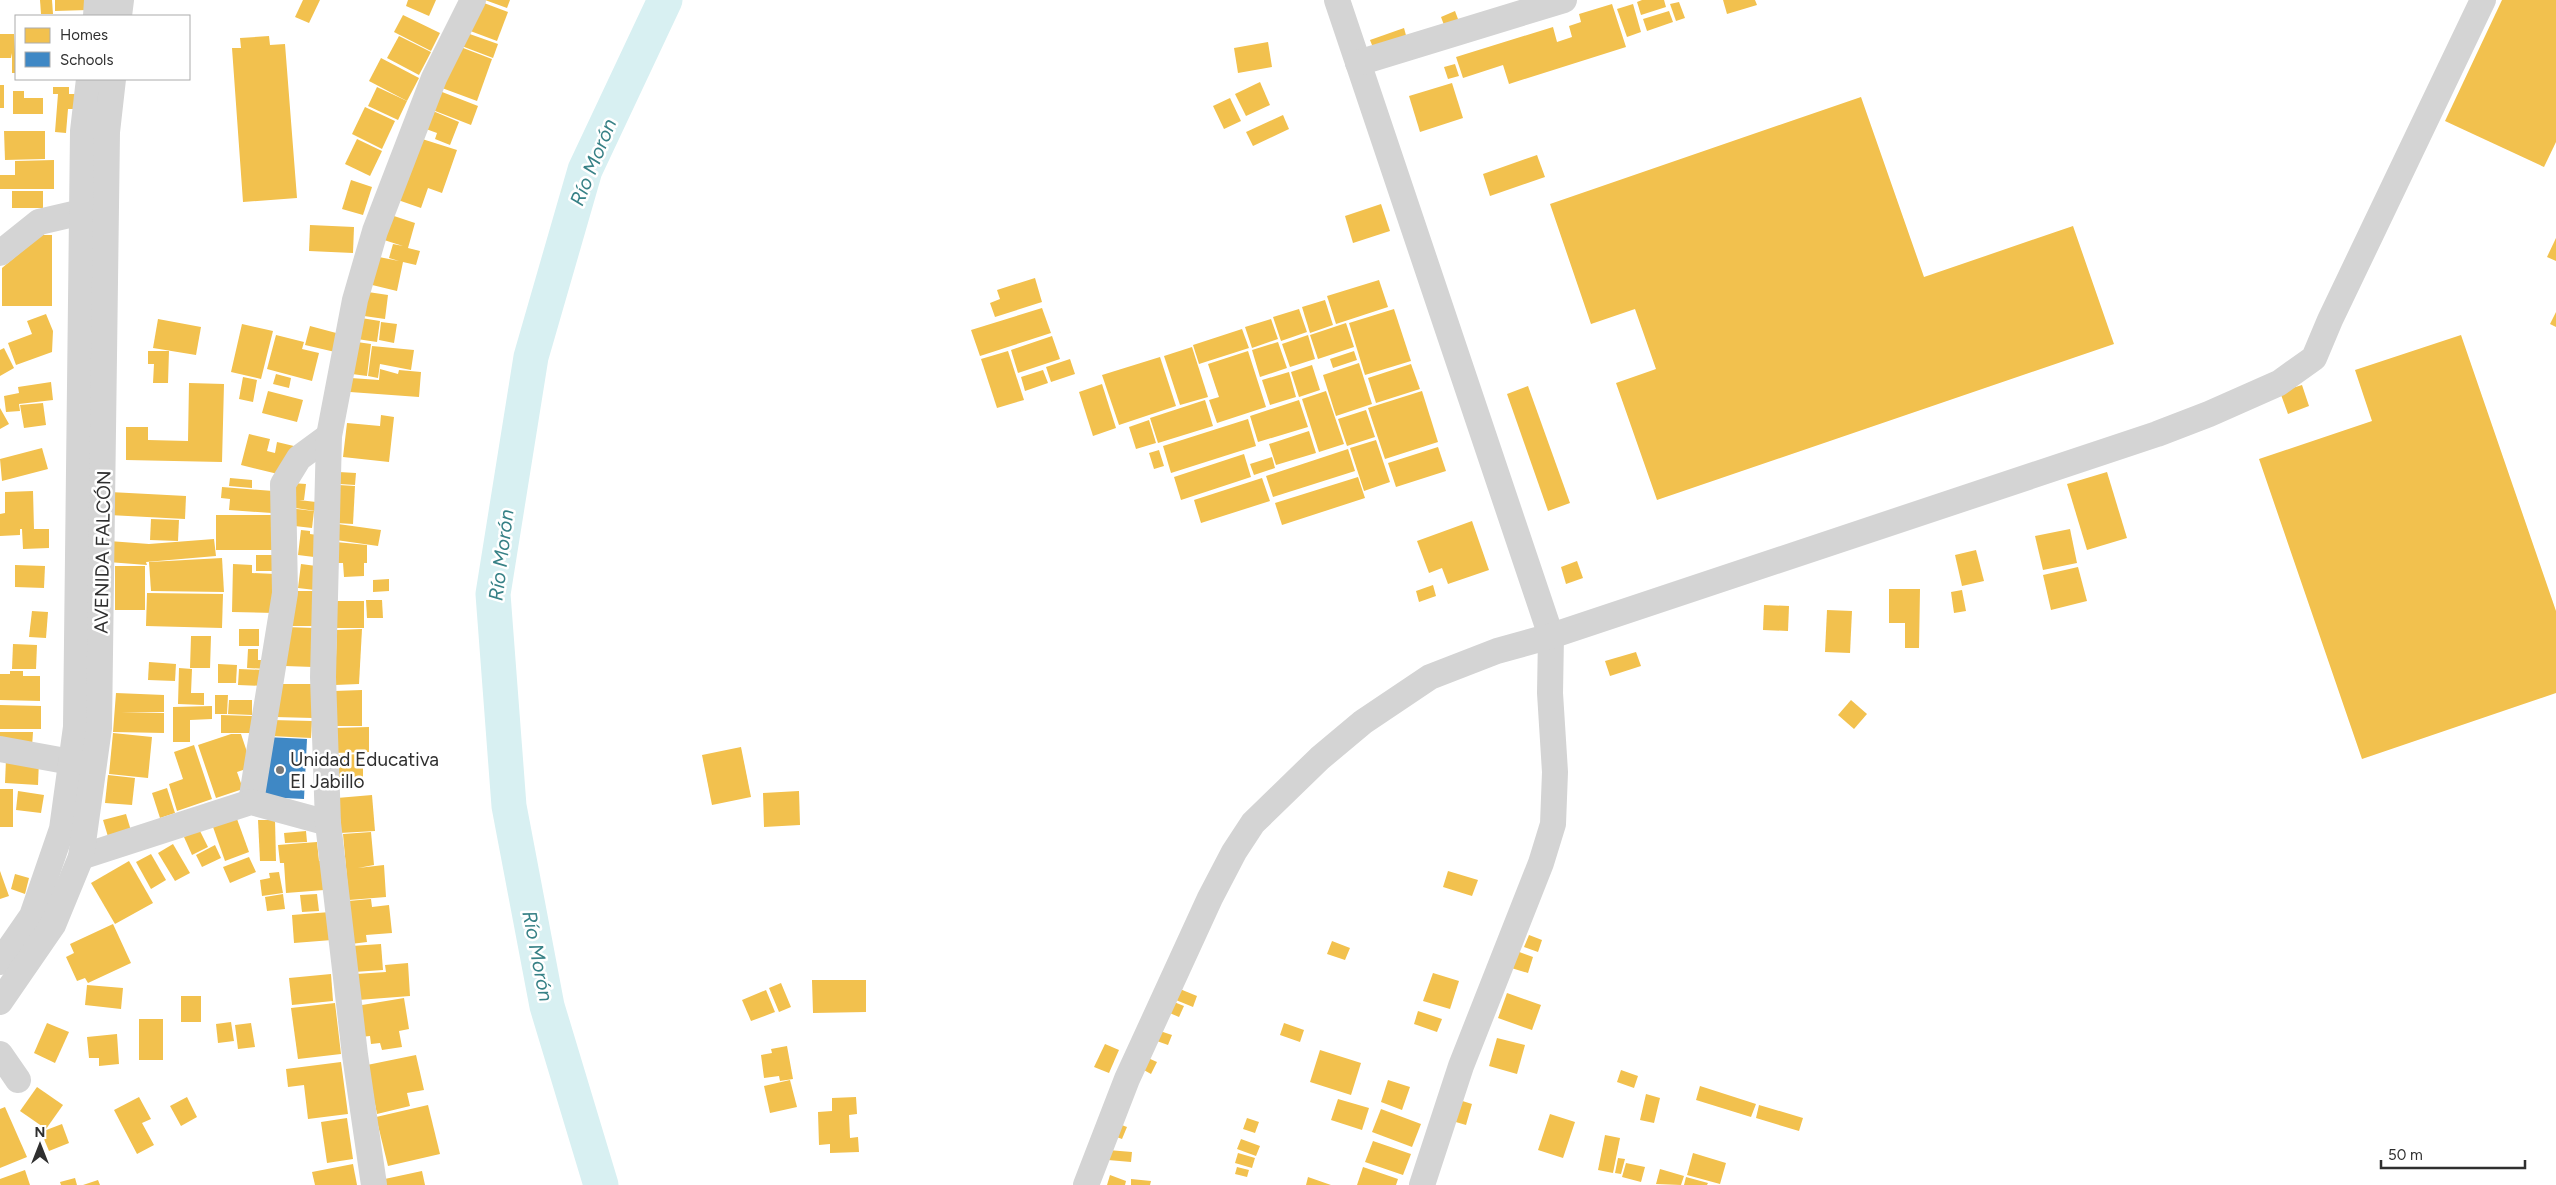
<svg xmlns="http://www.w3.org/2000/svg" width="2556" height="1185" viewBox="0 0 2556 1185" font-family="Figtree,sans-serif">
	<rect width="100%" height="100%" fill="#fff"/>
	<!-- homes -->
	<g fill="#f2c14e">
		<path d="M40,0h12l1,14h-12z"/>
		<path d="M55,0h33v10l-33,1z"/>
		<path d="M303,0h17l-11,23 -14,-6z"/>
		<path d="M408,0h28l-7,16 -23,-10z"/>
		<path d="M476,0l32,12 -11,29 -32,-12z"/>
		<path d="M485,0h25l-3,8z"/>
		<path d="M1642,0h22l2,7 -25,8 -4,-13z"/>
		<path d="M1723,0h32l2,5 -30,9z"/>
		<path d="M2502,0h54v142l-12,25 -99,-46z"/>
		<path d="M1679,2l6,16 -9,3 -6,-17z"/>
		<path d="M1612,4l14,43 -117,37 -6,-19 -40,13 -7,-21 97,-30 4,15 15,-5 -3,-11 12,-4 -2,-8z"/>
		<path d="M1633,4l8,28 -14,5 -10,-28z"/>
		<path d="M1455,11l6,16 -14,6 -6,-16z"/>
		<path d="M1669,11l4,11 -26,9 -4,-12z"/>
		<path d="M403,15l37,18 -9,18 -37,-19z"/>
		<path d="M1404,28l3,11 -33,11 -4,-10z"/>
		<path d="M464,32l34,12 -5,14 -34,-13z"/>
		<path d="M0,34h14l2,39h-4v-20l-1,5h-11z"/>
		<path d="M269,36l1,9 15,-1 12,154 -54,4 -11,-154h9l-1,-10z"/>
		<path d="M399,36l32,16 -12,23 -32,-17z"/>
		<path d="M1268,42l4,25 -34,6 -4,-25z"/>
		<path d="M458,46l34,13 -15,42 -35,-13z"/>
		<path d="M381,58l38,20 -12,23 -38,-20z"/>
		<path d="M1455,64l4,12 -11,3 -4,-12z"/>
		<path d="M1260,82l10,23 -24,11 -11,-22z"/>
		<path d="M1452,83l11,35 -43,14 -11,-36z"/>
		<rect x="0" y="85" width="4" height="23"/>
		<path d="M53,87h16v7h6l-1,15h-6l-2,24 -11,-1 3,-38h-5z"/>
		<path d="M377,87l30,14 -9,19 -30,-14z"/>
		<path d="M437,90l41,16 -7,19 -41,-16z"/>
		<path d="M13,91h11v7h19v16h-30z"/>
		<path d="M1861,97l63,180 149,-51 41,118 -457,156 -41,-117 40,-14 -21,-60 -44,15 -41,-120z"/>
		<path d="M1230,98l11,23 -17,8 -11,-23z"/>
		<path d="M365,107l30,14 -13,28 -30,-15z"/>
		<path d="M433,111l26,11 -9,23 -15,-6 2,-6 -11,-4z"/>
		<path d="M1283,115l6,14 -36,17 -7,-14z"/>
		<path d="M4,131h41v28l-40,1z"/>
		<path d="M419,138l38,12 -15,43 -14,-5 -7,20 -23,-8z"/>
		<path d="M357,139l25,12 -12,25 -25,-12z"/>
		<path d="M1537,155l8,22 -55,19 -7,-22z"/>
		<path d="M54,160v29h-54v-14h15v-14z"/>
		<path d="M351,180l21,7 -9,28 -21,-6z"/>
		<rect x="12" y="191" width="31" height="17"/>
		<path d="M1381,204l9,27 -37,12 -8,-27z"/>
		<path d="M391,215l24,8 -7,25 12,3 -4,14 -13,-3 -6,29 -29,-7 6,-28 25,5 -10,-3 4,-14 10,2 -19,-6z"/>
		<path d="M310,225l44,2 -1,26 -44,-2z"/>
		<path d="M41,235h11v71h-50v-38z"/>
		<path d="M2556,238v23l-9,-4z"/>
		<path d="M1035,278l7,24 -47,15 -5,-14 10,-4 -3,-9z"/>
		<path d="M1379,280l9,27 -52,17 -9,-28z"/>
		<path d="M368,292l20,3 -3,24 -21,-3z"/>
		<path d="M1325,300l8,25 -23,8 -8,-26z"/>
		<path d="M1042,308l9,25 -71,23 -9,-26z"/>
		<path d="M1299,309l8,23 -26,9 -8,-24z"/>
		<path d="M1394,309l17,52 -46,14 -16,-52z"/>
		<path d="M2556,312v15l-6,-3z"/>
		<path d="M46,314l7,17 -1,21 -36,13 -8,-22 24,-9 -5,-13z"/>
		<path d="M361,318l19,3 -3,21 -20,-3z"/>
		<path d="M158,319l43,8 -5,28 -43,-7z"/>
		<path d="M1271,319l7,20 -26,9 -7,-21z"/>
		<path d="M381,322l16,2 -3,19 -15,-3z"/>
		<path d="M1346,323l8,24 -36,12 -8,-24z"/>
		<path d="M242,324l31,7 -12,48 -30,-7z"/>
		<path d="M310,326l30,8 -5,18 -30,-7z"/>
		<path d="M1242,329l7,19 -50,16 -6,-19z"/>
		<path d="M276,335l28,7 -2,7 17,4 -7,28 -45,-12z"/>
		<path d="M1308,335l7,24 -25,8 -8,-23z"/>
		<path d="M2461,335l95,276v82l-194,66 -103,-300 113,-38 -17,-51z"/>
		<path d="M1052,336l8,23 -42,14 -7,-23z"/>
		<path d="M357,342l14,2 -4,32 -15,-2z"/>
		<path d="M1278,342l9,26 -27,9 -8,-27z"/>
		<path d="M372,346l42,4 -3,20 -31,-6 -2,14 -10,-2z"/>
		<path d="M1192,347l16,50 -28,8 -16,-49z"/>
		<path d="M4,348l10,20 -14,8v-26z"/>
		<path d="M148,351h21l-1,32h-15l1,-19h-6z"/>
		<path d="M1008,351l16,49 -27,8 -16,-49z"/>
		<path d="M1248,351l18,56 -49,16 -8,-23 10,-3 -11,-33z"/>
		<path d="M1354,351l3,9 -24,8 -3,-9z"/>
		<path d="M1160,357l16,49 -57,19 -17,-50z"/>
		<path d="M1070,359l5,15 -24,8 -5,-15z"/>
		<path d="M1359,363l13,41 -36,12 -13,-41z"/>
		<path d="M1411,364l9,25 -44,14 -8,-25z"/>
		<path d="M1312,365l8,25 -21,7 -8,-25z"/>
		<path d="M380,369l18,5 1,-4 22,2 -2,25 -69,-5 1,-14 28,2z"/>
		<path d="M1043,370l5,13 -23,8 -4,-14z"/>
		<path d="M1289,372l7,25 -26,8 -8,-25z"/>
		<path d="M276,374l15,4 -2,10 -16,-4z"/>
		<path d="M243,377l14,3 -4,22 -14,-3z"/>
		<path d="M51,382l2,18 -34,4 1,7 -14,1 -2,-16 15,-3 -1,-6z"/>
		<path d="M189,383l35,1 -2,78 -96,-2v-33h22v13l40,1z"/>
		<path d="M1102,384l14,44 -23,8 -14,-44z"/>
		<path d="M2302,385l7,21 -21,8 -8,-22z"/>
		<path d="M1528,386l42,117 -22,8 -41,-117z"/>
		<path d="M268,391l35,9 -6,22 -35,-9z"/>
		<path d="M1326,391l18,53 -25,8 -17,-53z"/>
		<path d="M1422,391l16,51 -53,17 -17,-51z"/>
		<path d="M1205,400l8,26 -55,17 -8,-25z"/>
		<path d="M1299,400l9,27 -50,15 -8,-26z"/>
		<path d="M43,403l3,22 -22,3 -4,-23z"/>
		<path d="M0,408l9,16 -9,5z"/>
		<path d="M1366,410l9,27 -28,9 -9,-27z"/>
		<path d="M381,415l13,2 -5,45 -46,-5 4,-34 33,3z"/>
		<path d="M1248,419l8,27 -85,27 -8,-27z"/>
		<path d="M1149,420l7,23 -20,6 -7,-22z"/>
		<path d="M1309,431l7,22 -40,12 -7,-21z"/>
		<path d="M249,434l21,5 -3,12 8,2 2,-11 21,5 -16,28 -41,-10z"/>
		<path d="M1376,440l14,42 -26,9 -14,-43z"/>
		<path d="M1438,447l8,24 -50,16 -8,-24z"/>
		<path d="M42,448l6,21 -46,12 -2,-22z"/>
		<path d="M1348,449l7,22 -82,26 -7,-21z"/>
		<path d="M1159,450l5,16 -10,3 -5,-16z"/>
		<path d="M1244,454l7,23 -70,23 -7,-23z"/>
		<path d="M1272,457l3,11 -21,7 -4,-11z"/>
		<path d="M339,472l17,1 -1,12 -16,-1z"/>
		<path d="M2107,472l20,66 -40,12 -20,-66z"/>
		<path d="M1358,477l7,21 -83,27 -7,-22z"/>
		<path d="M230,478l22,2v8l-23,-2z"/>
		<path d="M1262,478l8,23 -69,22 -7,-23z"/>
		<path d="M292,483l14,1 -2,16h-5l17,2 -1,9 -26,-4z"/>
		<path d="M339,485l16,1 -2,38 -17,-1z"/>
		<path d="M222,487l51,4 -1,22 -43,-3 1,-11 -9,-1z"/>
		<path d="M33,491l1,38h15v19l-26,1 -1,-20h-2v6l-20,1v-22l5,-1v-21z"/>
		<path d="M110,492l76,4 -1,23 -76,-4z"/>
		<path d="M288,508l26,3 -2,17 -26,-3z"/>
		<rect x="216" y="515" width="63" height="35"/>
		<path d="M151,519l28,1 -1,21 -28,-1z"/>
		<path d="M1472,521l17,49 -41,14 -6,-16 -13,5 -12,-32z"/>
		<path d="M338,524l43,6 -3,16 -42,-6z"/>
		<path d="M2070,529l7,34 -34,7 -8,-34z"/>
		<path d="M301,530l9,1v3l15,2 -3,22 -24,-3z"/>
		<path d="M214,539l2,17 -70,6 1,3 -39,-3 1,-21 40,3z"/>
		<path d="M336,542l31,3v18h-3v13l-20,1 -1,-14h-7z"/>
		<path d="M1976,550l8,31 -22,5 -7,-31z"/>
		<path d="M256,555h18l-1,16h-17z"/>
		<path d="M222,558l2,34 -73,-1 -2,-29z"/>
		<path d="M1577,561l6,17 -17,6 -5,-17z"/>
		<path d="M233,564l19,1v8l24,1 -1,39 -43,-1z"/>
		<path d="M301,564l23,3 -9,23 -17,-2z"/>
		<path d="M15,565l30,1 -1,22 -29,-1z"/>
		<rect x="115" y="566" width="30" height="44"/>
		<path d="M2078,567l9,34 -36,9 -8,-35z"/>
		<path d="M389,579v12l-16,1v-12z"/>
		<path d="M1433,585l3,11 -17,6 -3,-11z"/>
		<path d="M1889,589h31l-1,59h-14v-25h-16z"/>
		<path d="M1962,590l4,21 -12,2 -3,-21z"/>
		<path d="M293,591h22l-1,35h-22z"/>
		<path d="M147,593l76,1 -1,34 -76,-2z"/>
		<path d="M366,600h16l1,18h-16z"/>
		<rect x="335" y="601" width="29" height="27"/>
		<path d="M1764,605l25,1 -1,25 -25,-1z"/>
		<path d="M1827,610l25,1 -2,42 -25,-1z"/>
		<path d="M32,611l16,1 -2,26 -17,-1z"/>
		<path d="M286,627l29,1 -2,39 -28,-1z"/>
		<rect x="239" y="629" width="20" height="17"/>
		<path d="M362,629l-3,55 -24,1 2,-55z"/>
		<path d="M191,636h20l-1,32h-20z"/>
		<path d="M13,644l24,1 -1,24h-24z"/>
		<path d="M248,649h10v11h9v9l-20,-1z"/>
		<path d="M1636,652l5,14 -31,10 -5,-15z"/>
		<path d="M149,662l27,2 -1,17 -27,-1z"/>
		<path d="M218,664l19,1 -1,18h-18z"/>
		<path d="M179,668l13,1 -1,24h13v12l-26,-1z"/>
		<path d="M239,669l26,1v16l-27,-1z"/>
		<path d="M10,671h13v5h17v25l-40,-1v-26h10z"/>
		<path d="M276,684h38l-1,34 -38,-1z"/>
		<path d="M362,690v36h-28v-35z"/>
		<path d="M116,693l48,2v17h-43l43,1v20l-51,-1z"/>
		<path d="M215,695h13l-1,19h-12z"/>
		<path d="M229,700h23v15l-24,-1z"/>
		<path d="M1851,700l16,14 -13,15 -16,-14z"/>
		<path d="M0,705l41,1v23h-41z"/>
		<path d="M212,706v13l-22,1v22h-17v-35z"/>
		<path d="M221,715l31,1v17h-31z"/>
		<path d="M272,720l40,1 -1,17 -40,-2z"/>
		<path d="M369,727v25l-36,1v-25z"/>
		<path d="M0,732h33l-1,15h-32z"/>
		<path d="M113,733l39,4 -4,41 -39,-4z"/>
		<path d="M231,734h10l11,33 -15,5 6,17 -27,9 -18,-53z"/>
		<path d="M194,745l18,54 -35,12 -8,-27 14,-5 -9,-27z"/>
		<path d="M741,747l10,50 -39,8 -10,-50z"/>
		<path d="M363,754v29h-26l-1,-28z"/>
		<path d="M6,759l33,1 -1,25 -33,-2z"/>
		<path d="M108,775l27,3 -3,27 -27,-2z"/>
		<path d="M167,788l8,25 -15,5 -8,-25z"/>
		<rect x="0" y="789" width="13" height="38"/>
		<path d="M18,791l26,4 -3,18 -25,-3z"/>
		<path d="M799,791l1,34 -36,2 -1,-34z"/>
		<path d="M372,795l3,36 -35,2 -3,-35z"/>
		<path d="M126,814l6,20 -23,6 -6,-20z"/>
		<path d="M237,819l12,33 -24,9 -12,-34z"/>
		<path d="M258,820h17l1,41h-16z"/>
		<path d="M199,829l9,18 -16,8 -8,-18z"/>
		<path d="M306,831l1,11 -22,1 -1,-10z"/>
		<path d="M371,832l3,33 -16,3 26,-3 2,32 -37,3 -6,-66z"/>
		<path d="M317,842l2,19 3,-1 2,30 -38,3 -2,-30h-4l-2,-18z"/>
		<path d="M173,844l17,29 -15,8 -17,-28z"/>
		<path d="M215,845l6,13 -19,9 -6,-12z"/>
		<path d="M151,854l15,26 -15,9 -15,-27z"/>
		<path d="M249,857l7,15 -26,11 -7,-16z"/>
		<path d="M129,861l24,42 -38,21 -24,-41z"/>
		<path d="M0,871l9,25 -9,3z"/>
		<path d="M1448,871l30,9 -6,16 -29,-9z"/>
		<path d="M279,872l4,21 -21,3 -2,-16 10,-2 -1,-5z"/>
		<path d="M15,874l14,4 -4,16 -14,-5z"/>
		<path d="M283,894l2,15 -18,2 -2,-14z"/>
		<path d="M317,894l2,17 -17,1 -2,-17z"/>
		<path d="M371,899l1,8 17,-2 3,28 -26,2 1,7 -16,2 -3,-43z"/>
		<path d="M330,912l2,28 -38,3 -2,-28z"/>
		<path d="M113,924l18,39 -43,20 -3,-5 -8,3 -11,-24 8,-4 -4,-9z"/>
		<path d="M1529,935l13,5 -4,12 -14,-5z"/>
		<path d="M1332,941l18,7 -5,12 -18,-6z"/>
		<path d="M381,944l2,26 -29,2 -2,-26z"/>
		<path d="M1514,950l19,7 -5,16 -20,-6z"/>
		<path d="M408,963l2,33 -52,4 -2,-26 30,-2 -1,-7z"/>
		<path d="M1433,973l26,8 -9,28 -27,-8z"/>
		<path d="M331,974l2,27 -41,4 -3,-27z"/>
		<path d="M812,980h54v32l-53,1z"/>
		<path d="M781,983l10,24 -12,5 -10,-24z"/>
		<path d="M87,985l36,3 -2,21 -36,-4z"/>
		<path d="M1175,987l22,9 -4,11 -22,-9z"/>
		<path d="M766,990l9,22 -24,9 -9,-21z"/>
		<path d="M1507,993l34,12 -9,25 -34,-12z"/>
		<rect x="181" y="996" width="20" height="26"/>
		<path d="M404,998l5,31 -10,2 3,16 -20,3 -2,-7 -9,1 -1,-8 -9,1 -5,-31z"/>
		<path d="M1169,1000l15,6 -5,11 -14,-6z"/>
		<path d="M335,1003l6,51 -43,5 -7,-51z"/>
		<path d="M1418,1011l24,8 -5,13 -23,-8z"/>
		<rect x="139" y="1019" width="24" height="41"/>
		<path d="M231,1022l3,19 -16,2 -2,-19z"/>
		<path d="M47,1023l22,9 -14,31 -21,-10z"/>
		<path d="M251,1023l4,24 -17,2 -3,-24z"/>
		<path d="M1284,1023l20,7 -4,12 -20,-7z"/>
		<path d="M1157,1030l15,5 -4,10 -14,-5z"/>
		<path d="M117,1034l2,30 -20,2v-8h-10l-2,-21z"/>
		<path d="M1497,1038l28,7 -8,29 -28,-8z"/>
		<path d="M1105,1044l14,6 -10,23 -15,-6z"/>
		<path d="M787,1046l6,33 -13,2 -1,-5 -15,2 -3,-23 11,-2 -1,-4z"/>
		<path d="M1320,1050l41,13 -10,32 -41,-13z"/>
		<path d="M416,1055l8,35 -17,3 3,13 -33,8 -10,-49z"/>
		<path d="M1148,1058l9,4 -6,12 -9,-5z"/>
		<path d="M341,1062l7,52 -40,5 -4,-34 -16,2 -2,-18z"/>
		<path d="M1621,1070l17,6 -4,12 -17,-6z"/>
		<path d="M790,1080l7,27 -27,6 -6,-27z"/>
		<path d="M1388,1080l22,7 -8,23 -21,-8z"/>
		<path d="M1700,1086l56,18 -5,13 -55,-17z"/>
		<path d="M37,1087l26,18 -17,24 -26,-18z"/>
		<path d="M1646,1094l14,4 -6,25 -14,-3z"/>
		<path d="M139,1097l12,22 -9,4 12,22 -17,9 -23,-44z"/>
		<path d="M187,1097l10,20 -16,9 -11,-20z"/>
		<path d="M856,1097l1,17 -8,1 1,23 8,-1 1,15 -29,1v-9l-11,1 -1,-33 14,-1v-13z"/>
		<path d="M1338,1099l31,9 -7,22 -31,-10z"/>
		<path d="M1456,1099l16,5 -6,21 -17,-5z"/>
		<path d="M428,1105l12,49 -52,12 -12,-49z"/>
		<path d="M1759,1105l44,13 -4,13 -43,-13z"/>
		<path d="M5,1107l22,50 -27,11v-59z"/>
		<path d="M1381,1109l40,15 -9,23 -40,-15z"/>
		<path d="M1550,1114l25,8 -12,36 -25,-8z"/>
		<path d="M347,1118l6,41 -26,4 -6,-41z"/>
		<path d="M1247,1118l12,4 -4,11 -12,-4z"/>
		<path d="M62,1124l7,19 -20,8 -8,-19z"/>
		<path d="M1119,1124l8,3 -5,12 -8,-3z"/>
		<path d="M1605,1135l15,3 -7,35 -15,-3z"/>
		<path d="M1241,1139l19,7 -4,10 -19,-7z"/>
		<path d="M1373,1141l38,13 -8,21 -38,-13z"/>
		<path d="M1108,1150l24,2 -1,10 -23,-2z"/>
		<path d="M1238,1153l17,5 -3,10 -17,-5z"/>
		<path d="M1693,1153l33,10 -6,21 -33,-9z"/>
		<path d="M1618,1158l7,1 -4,15 -6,-1z"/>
		<path d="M1626,1163l19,4 -4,15 -19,-5z"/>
		<path d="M353,1164l4,21h-42l-3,-13z"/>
		<path d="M1237,1167l12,3 -2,7 -12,-3z"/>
		<path d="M1363,1167l35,12 -2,6h-39z"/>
		<path d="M1660,1169l24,7 -3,9 -25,-1z"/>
		<path d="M25,1170l5,15h-30v-6z"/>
		<path d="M422,1171l3,14h-44l-1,-5z"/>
		<path d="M1110,1175l16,6 -1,4h-18z"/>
		<path d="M1308,1177l23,8h-25z"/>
		<path d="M1686,1177l22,6 -1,2h-23z"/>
		<path d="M75,1178l2,7h-16l-1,-3z"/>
		<path d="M1131,1179l20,2 -1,4h-19z"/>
		<path d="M98,1180l2,5h-17z"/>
	</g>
	<!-- schools -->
	<path fill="#3f88c5" d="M266,737l41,2 -3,60 -41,-2z"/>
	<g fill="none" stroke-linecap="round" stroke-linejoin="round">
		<!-- river -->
		<path stroke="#d8f0f2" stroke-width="35" d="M601,1185l-54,-179 -38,-200 -16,-212 38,-237 54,-187 80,-170"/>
		<!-- minor -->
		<g stroke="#d4d4d4" stroke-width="26">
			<path d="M1337,0l214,636 -1,57 5,79 -2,52 -12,39 -80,203 -39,119"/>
			<path d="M96,16l1,-16"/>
			<path d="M119,16l2,-16"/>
			<path d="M1358,63l206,-63"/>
			<path d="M0,253l39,-31 43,-10"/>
			<path d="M0,749l71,13"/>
			<path d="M251,802l34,-209 -2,-109 16,-26 30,-22"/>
			<path d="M81,857l170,-55 77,21"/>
			<path d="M0,962l32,-46 30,-87 14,-102 7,-596 6,-52"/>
			<path d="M0,1002l53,-77 28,-68 18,-129 8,-596 6,-53"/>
			<path d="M0,1054l18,26"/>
			<path d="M374,1185l-19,-130 -27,-232 -5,-146 6,-241 26,-136 20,-69 59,-153 39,-78"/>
			<path d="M1086,1185l41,-106 83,-181 24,-46 19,-29 67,-65 43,-36 67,-45 67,-26 54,-15 606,-202 52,-20 70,-31 35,-25 16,-38 153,-320"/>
		</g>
	</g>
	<!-- markers -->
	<circle fill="#787878" stroke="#fff" stroke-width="2" cx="280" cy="770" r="5"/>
	<g text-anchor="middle" stroke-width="5" stroke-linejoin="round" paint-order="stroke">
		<!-- street labels -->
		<g font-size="19" fill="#2f2f2f" stroke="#fff">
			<text transform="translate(102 552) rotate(-89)" y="7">AVENIDA FALCÓN</text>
		</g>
		<!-- poi labels -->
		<g font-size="19" fill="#2f2f2f" stroke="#fff" text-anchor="start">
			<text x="290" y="766">Unidad Educativa<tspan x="290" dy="22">El Jabillo</tspan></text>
		</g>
		<!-- water labels -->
		<g font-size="20" font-style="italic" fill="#378186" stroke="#fff">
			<text transform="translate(593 162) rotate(-68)" y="7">Río Morón</text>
			<text transform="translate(501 555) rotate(-83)" y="7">Río Morón</text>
			<text transform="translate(538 956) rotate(79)" y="7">Río Morón</text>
		</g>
	</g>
	<!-- legend -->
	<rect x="15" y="15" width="175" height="65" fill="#ffffff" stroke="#acacac"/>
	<rect x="25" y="28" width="25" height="15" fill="#f2c14e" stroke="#acacac"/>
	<text x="60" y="40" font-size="15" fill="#2f2f2f">Homes</text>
	<rect x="25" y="52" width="25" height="15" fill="#3f88c5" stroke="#acacac"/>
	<text x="60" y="65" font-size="15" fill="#2f2f2f">Schools</text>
	<!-- north arrow -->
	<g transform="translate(40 1145)" stroke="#ffffff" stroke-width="4" paint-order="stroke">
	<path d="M0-4L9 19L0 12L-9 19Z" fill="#2f2f2f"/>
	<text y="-8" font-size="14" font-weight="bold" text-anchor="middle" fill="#2f2f2f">N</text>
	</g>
	<!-- scale -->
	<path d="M2381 1160v8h144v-8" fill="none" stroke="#2f2f2f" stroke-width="2.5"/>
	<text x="2388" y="1160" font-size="15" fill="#2f2f2f" stroke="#ffffff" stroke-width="4" paint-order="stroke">50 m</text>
</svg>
